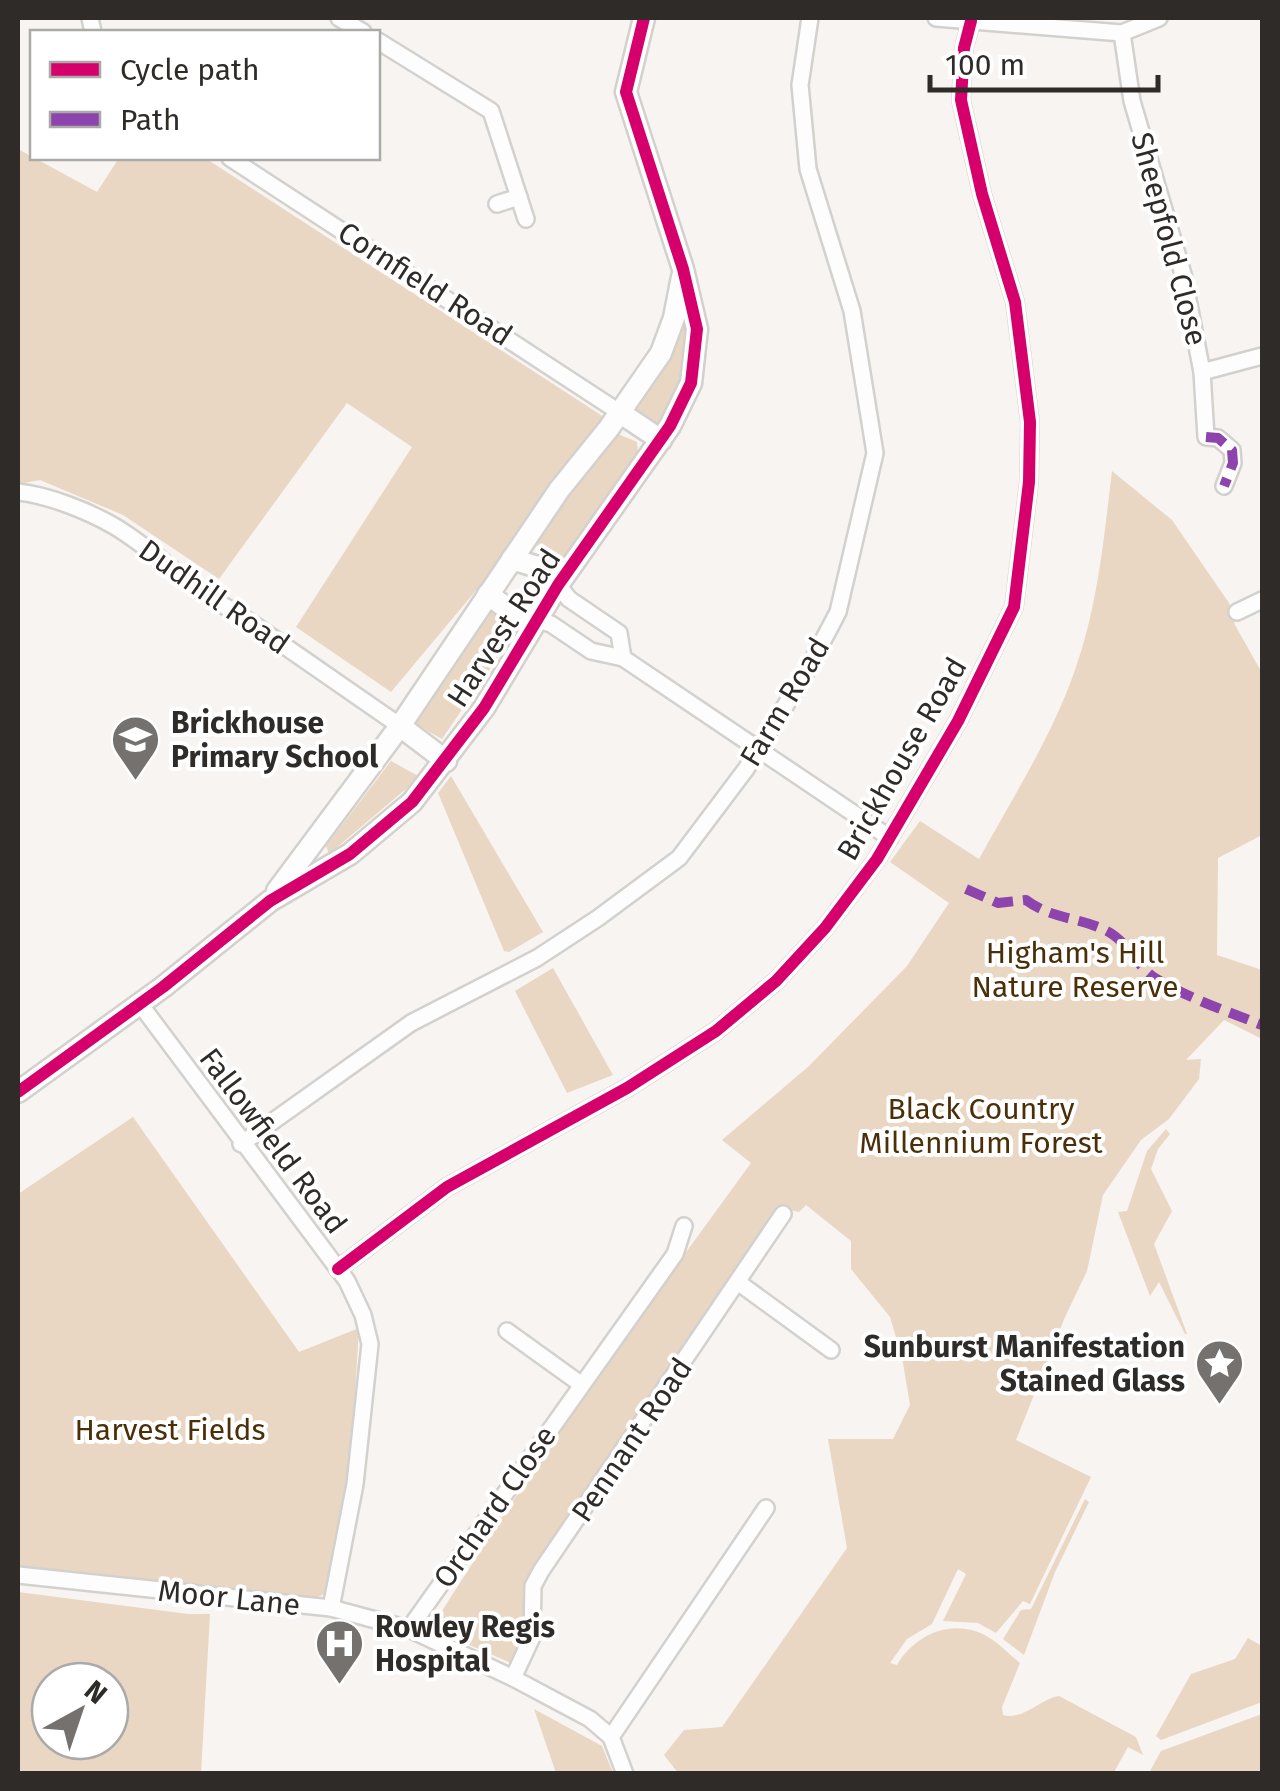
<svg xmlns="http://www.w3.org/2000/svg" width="1280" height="1791" viewBox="0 0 1280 1791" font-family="'Fira Sans',sans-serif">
	<rect width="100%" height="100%" fill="#f7f4f1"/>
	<!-- green -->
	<g fill="#e9d7c4" fill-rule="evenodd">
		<path d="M18,149l79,43 22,-34h86l399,259 -75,110 -138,165 -95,-65 116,-180 -65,-44 -128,176 -96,-64 -83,-35 -22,4z"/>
		<path d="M685,294l8,63 -34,76 -32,-23z"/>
		<path d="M613,432l24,10 1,14 -80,111 -23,-24z"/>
		<path d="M1112,471l60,49 57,83 6,22 27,48v162l-44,23 -1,97 45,15v69l-38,-19 -38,40 15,-1 -2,20 -30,40 -28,21 -38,55 -16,76 -22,46 -49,123 75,37 -61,127 -7,-3 -27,32 -18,-10 -35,-2 23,-47 -8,-5 -26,55 -25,15 -17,24 7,2c18,-31 57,-48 91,-28 12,7 22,18 32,26l-18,44 1,8c20,6 37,-16 56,-19l77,41 7,18 -15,-8 -15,27h-434l-15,-19 20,-25 38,-3 125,-179 -19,-109h65l17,-34 -8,-48 -12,-40 -39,-48v-28l-45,-36 -7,7 -13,-3 -90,121 -157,232c-4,7 -10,14 -12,22 -6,26 3,56 -16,79l-74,-32 -4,-6 71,-111 124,-182 123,-169 -29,-23 87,-74 98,-100 42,-63 -59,-41 30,-41 59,38c34,-62 74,-124 97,-192 22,-63 28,-130 36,-196z"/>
		<path d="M488,609l33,14 -79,116 -27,-15z"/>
		<path d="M391,761l29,16 -91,77 -3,-8z"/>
		<path d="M451,776l92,156 -34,20 -5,-1 -66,-158z"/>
		<path d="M553,968l60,107 -46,18 -52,-102z"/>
		<path d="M133,1117l166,235 60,-24 -7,116 -22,147 -18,9 -294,-31v-375z"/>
		<path d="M1166,1129l4,5 -12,15 -7,20 21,42 -18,33 33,90h-2l-26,-52 -9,14 -32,-84 9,-1 20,-60z"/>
		<path d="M1085,1499l4,3 -34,70 -31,83 -21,-16 18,-29 10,-1z"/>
		<path d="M18,1592l170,22h22l-9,159h-183zM50,1681h60v60h-60z"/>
		<path d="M1248,1638l14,8v56l-101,38 -5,-4 35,-62 44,-15z"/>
		<path d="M534,1709l68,37 11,27h-57z"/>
		<path d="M1262,1714v59h-113l12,-22z"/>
	</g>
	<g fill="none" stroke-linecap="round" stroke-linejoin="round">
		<defs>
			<g id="minor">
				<path d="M90,18l3,14"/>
				<path d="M339,18l24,14"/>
				<path d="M936,18l186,15 37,-15"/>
				<path d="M1122,33l10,68 51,173 19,98 4,65 12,1 14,12 1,13 -9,23"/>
				<path d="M378,41l113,70 35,108"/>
				<path d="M230,158l389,254"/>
				<path d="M497,204l22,-7"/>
				<path d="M1202,372l60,-16"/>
				<path d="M18,492c30,3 70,19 96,34 44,26 77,64 123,87l163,113"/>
				<path d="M558,585l11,14 50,34 4,25"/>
				<path d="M1237,612l25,-12"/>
				<path d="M537,620l14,4 40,27 32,7 267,180"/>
				<path d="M140,1004l207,277 16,34 7,29 -15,140 -24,124"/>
				<path d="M241,1144l170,-121 126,-65 61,-40 81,-60 67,-89 62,-100 30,-57 37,-159 -23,-142 -44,-142 -8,-84 10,-67"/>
				<path d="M338,1269l109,-82 180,-99 89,-57 60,-50 49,-53 52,-69 81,-138 56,-114 15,-125 1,-60 -15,-120 -33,-108 -21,-94 3,-52 7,-27"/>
				<path d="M739,1283l92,67"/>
				<path d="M507,1331l75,54"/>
				<path d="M18,1575l313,33 78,21 104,49 77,41 21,18 14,37"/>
				<path d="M409,1629l266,-375 9,-28"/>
				<path d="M513,1678l19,-41 1,-51 8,-15 242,-357"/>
				<path d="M611,1737l155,-229"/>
			</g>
			<g id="tertiary">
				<path d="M619,412l42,28"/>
				<path d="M512,559l29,9 17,17"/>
				<path d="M488,594l22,17 27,9"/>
				<path d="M400,726l46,35"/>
				<path d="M277,891l123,-165 159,-236 50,-62 52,-75 13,-35 8,-41"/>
				<path d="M18,1092l145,-105 107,-86 80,-47 62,-52 72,-94 74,-123 112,-159 21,-43 6,-54 -14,-60 -57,-177 18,-74"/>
			</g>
		</defs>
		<!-- minor casing -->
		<use href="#minor" stroke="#d3d1ce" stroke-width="20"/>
		<!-- tertiary casing -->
		<use href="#tertiary" stroke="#d3d1ce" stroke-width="25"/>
		<!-- minor -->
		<use href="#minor" stroke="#fefdfd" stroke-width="15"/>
		<!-- tertiary -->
		<use href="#tertiary" stroke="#fefdfd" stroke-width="20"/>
		<!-- quiet -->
		<g stroke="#8e44ad" stroke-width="10" stroke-dasharray="20 10" stroke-linecap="butt">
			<path d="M1206,437l12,1 14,12 1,13 -9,23"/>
			<path d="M966,889l32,14 28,-3c25,19 52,17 79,30 22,10 31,36 50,48 33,20 71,33 107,47"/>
		</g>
		<defs>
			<g id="cycleway">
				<path d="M18,1092l145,-105 107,-86 80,-47 62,-52 72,-94 74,-123 112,-159 21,-43 6,-54 -14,-60 -57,-177 18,-74"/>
				<path d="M338,1269l109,-82 180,-99 89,-57 60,-50 49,-53 52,-69 81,-138 56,-114 15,-125 1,-60 -15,-120 -33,-108 -21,-94 3,-52 7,-27"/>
			</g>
		</defs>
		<!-- cycleway casing -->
		<use href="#cycleway" stroke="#fff" stroke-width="19"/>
		<!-- cycleway -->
		<use href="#cycleway" stroke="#d6006c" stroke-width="12"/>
	</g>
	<!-- icons -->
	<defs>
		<symbol id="school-pin" viewBox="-11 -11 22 30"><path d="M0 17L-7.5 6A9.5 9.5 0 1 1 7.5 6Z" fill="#74716f" stroke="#fff"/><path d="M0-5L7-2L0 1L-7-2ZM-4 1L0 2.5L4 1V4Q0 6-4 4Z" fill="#fff"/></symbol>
		<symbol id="sight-pin" viewBox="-11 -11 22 30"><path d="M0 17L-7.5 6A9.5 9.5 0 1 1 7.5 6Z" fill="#74716f" stroke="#fff"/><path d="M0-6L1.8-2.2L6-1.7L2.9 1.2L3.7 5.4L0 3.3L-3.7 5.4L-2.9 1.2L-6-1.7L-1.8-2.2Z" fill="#fff"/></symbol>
		<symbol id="hospital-pin" viewBox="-11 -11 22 30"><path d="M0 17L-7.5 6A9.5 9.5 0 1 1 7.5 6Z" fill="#74716f" stroke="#fff"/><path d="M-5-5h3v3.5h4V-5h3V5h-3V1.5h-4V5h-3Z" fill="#fff"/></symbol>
	</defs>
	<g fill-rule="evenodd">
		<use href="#school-pin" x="108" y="712" width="55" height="75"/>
		<use href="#sight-pin" x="1192" y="1336" width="55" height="75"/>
		<use href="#hospital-pin" x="312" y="1616" width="55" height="75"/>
	</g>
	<g text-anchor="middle" stroke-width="8" stroke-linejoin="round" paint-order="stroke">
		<!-- street labels -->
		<g font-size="30" fill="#2e2b29" stroke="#fff">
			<text transform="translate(1169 239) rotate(75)" y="10">Sheepfold Close</text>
			<text transform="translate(425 284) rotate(33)" y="10">Cornfield Road</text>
			<text transform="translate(214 597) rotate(35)" y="10">Dudhill Road</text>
			<text transform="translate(504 628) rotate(-57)" y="10">Harvest Road</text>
			<text transform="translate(785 702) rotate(-59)" y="10">Farm Road</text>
			<text transform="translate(902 759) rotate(-60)" y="10">Brickhouse Road</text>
			<text transform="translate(273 1141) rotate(53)" y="10">Fallowfield Road</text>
			<text transform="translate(632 1440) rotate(-56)" y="10">Pennant Road</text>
			<text transform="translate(495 1507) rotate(-55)" y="10">Orchard Close</text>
			<text transform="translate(229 1598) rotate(6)" y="10">Moor Lane</text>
		</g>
		<!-- poi labels -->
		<g font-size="30" font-weight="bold" fill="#2e2b29" stroke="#fff" text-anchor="start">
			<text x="171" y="733">Brickhouse<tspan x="171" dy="34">Primary School</tspan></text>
			<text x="1185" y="1357" text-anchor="end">Sunburst Manifestation<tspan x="1185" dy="34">Stained Glass</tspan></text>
			<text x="375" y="1637">Rowley Regis<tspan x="375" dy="34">Hospital</tspan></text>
		</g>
		<!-- park labels -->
		<g font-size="30" fill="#4b2f08" stroke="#fff">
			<text x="1075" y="963">Higham's Hill<tspan x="1075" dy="34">Nature Reserve</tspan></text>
			<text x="981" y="1119">Black Country<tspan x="981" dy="34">Millennium Forest</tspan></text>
			<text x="170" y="1440">Harvest Fields</text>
		</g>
	</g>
	<!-- border -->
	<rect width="1280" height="1791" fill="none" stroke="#2e2b29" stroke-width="40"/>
	<!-- legend -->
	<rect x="30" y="30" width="350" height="130" fill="#ffffff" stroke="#abaaa9" stroke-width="2.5"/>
	<rect x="50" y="62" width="50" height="15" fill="#d6006c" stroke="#abaaa9" stroke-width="2.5"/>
	<text x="120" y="80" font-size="30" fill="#2e2b29">Cycle path</text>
	<rect x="50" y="112" width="50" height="15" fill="#8e44ad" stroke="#abaaa9" stroke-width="2.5"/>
	<text x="120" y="130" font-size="30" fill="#2e2b29">Path</text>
	<!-- north arrow -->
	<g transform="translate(80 1711) rotate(40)"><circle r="48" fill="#ffffff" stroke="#abaaa9" stroke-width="2.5"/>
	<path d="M0-8L18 38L0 25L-18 38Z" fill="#74716f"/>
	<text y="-15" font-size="28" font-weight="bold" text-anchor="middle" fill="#2e2b29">N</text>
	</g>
	<!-- scale -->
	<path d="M930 75v15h228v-15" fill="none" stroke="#2e2b29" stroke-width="5"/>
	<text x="945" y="75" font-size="30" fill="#2e2b29" stroke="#ffffff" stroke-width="8" paint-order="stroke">100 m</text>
</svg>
